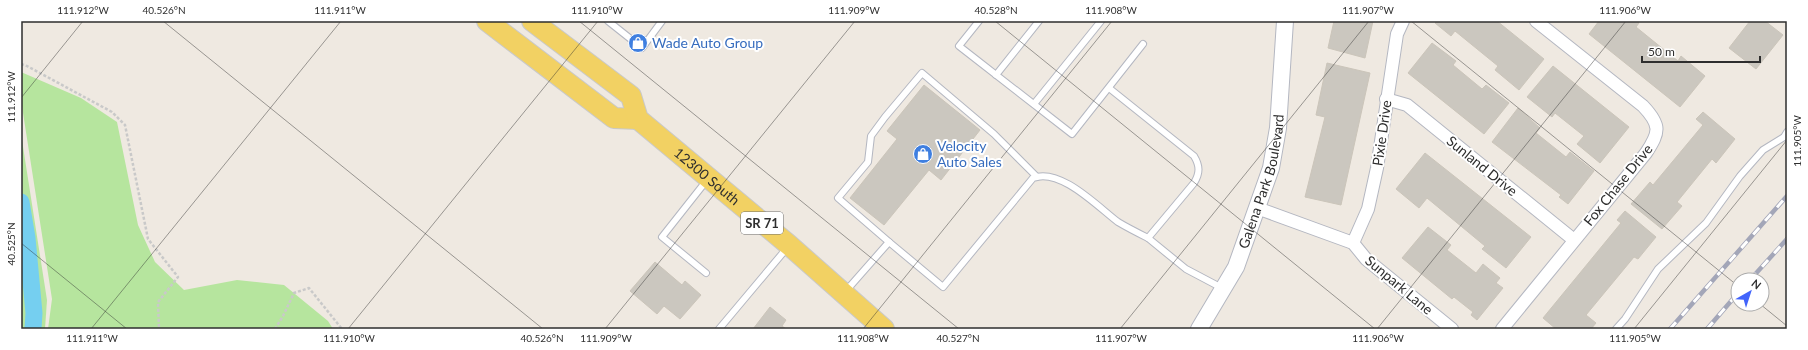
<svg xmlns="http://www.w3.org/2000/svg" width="1808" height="350" viewBox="0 0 1808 350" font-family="Lato,sans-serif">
	<rect width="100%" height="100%" fill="#efe9e1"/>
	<!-- green -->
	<g fill="#b6e59e">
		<path d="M21,72l60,26 36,24 21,103 17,37 29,28 53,-10 47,5 44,36 5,8h-285l4,-30 -31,-199z"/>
		<path d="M21,134l26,166 -2,29h-24z"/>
	</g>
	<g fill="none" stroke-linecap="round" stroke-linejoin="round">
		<!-- canal -->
		<path stroke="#75cff0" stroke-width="17" d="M21,202l6,36 7,75 -1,16"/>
	</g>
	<!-- building -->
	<g fill="#cbc7bf" stroke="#cbc5ba">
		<path d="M1334,21h39l-8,37 -37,-10z"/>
		<path d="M1437,21h60l47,38 -25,31 -24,-20 3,-4 -43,-35 -4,5 -16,-13z"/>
		<path d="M1599,21h38l2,2 -3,4 42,34 3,-5 24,20 -25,31 -91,-73z"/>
		<path d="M1750,21h15l18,14 -27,34 -27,-21z"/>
		<path d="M1432,43l24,18 -3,4 29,24 4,-4 23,18 -25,31 -76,-61z"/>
		<path d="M1327,63l43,10 -29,132 -36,-8 20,-80 -9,-2z"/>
		<path d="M1553,66l76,61 -29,36 -23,-19 7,-8 -29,-23 -3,4 -25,-20z"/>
		<path d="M924,85l56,45 -39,50 -12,-10 -45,55 -34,-27 47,-59 -10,-8z"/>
		<path d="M1518,108l22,20 -4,5 30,24 4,-5 24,19 -26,33 -9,-7 2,-2 -69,-53z"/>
		<path d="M1703,112l32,27 -19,24 -4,-4 -35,43 5,4 -20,23 -31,-25 19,-22 3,3 50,-60 -7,-6z"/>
		<path d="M1425,153l106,84 -25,31 -24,-19 3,-3 -58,-48 -8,10 -23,-19z"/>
		<path d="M1625,211l31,26 -18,22 -4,-2 -48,58 10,8 -5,6h-35l-13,-11 78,-95 -4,-3z"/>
		<path d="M1428,227l23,18 -4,5 29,23 7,-9 17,14 -4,5 7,5 -26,32 -6,-5 2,-3 -19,-15 -2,2 -50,-41z"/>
		<path d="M655,262l27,23 3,-4 16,14 -21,24 -16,-13 -7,8 -27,-23z"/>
		<path d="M770,307l16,13 -4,6 4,3h-33z"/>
	</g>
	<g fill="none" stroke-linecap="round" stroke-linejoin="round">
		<defs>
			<g id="service">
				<path d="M608,21l34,27 20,-27"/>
				<path d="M979,21l-20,25 113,88 71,-90"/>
				<path d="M996,75l43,-54"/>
				<path d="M1109,88l85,68c6,10 6,17 0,27l-46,55 38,31 36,19"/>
				<path d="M1034,104l67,-83"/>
				<path d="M889,242l-51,-44 30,-36 3,-26 14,-19 37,-44 72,61 43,43"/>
				<path d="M706,273l-44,-36 45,-57"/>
				<path d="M845,292l44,-50 54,45 90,-109c27,-11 65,29 85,44 10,6 20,11 30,16"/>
				<path d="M719,329l68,-81"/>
				<path d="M1616,329l9,-10 33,-50 48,-46 34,-47 23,-26 21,-13 3,-5"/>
			</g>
			<g id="minor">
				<path d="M1386,99l21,6 167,135"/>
				<path d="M1257,208l96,35 13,16 86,70"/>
				<path d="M1353,243l15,-34 9,-41 20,-134 6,-13"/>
				<path d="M1502,329l144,-176c14,-21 15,-28 -3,-47l-107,-85"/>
			</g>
			<g id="tertiary">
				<path id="s1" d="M1199,329l37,-62 35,-99 7,-40 7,-107"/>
			</g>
			<g id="primary">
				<path d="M487,21l127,97 24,1"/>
				<path id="s2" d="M532,21l99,75 7,23 151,126 95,84"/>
			</g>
		</defs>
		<!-- service casing -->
		<use href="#service" stroke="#b4b7c1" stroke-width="8"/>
		<!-- minor casing -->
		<use href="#minor" stroke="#b4b7c1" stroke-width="14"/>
		<!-- tertiary casing -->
		<use href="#tertiary" stroke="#b4b7c1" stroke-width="18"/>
		<!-- primary casing -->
		<use href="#primary" stroke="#c9c9c9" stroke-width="22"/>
		<!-- path -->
		<g stroke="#c9c9c9" stroke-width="2.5" stroke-dasharray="3 2" stroke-linecap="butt">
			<path d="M21,64l6,2 85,46 13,13 23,114 30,38 -20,25 1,27"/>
			<path d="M275,329l8,-13 11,-23 15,-5 33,41"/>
		</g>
		<!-- service -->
		<use href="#service" stroke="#fff" stroke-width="6"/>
		<!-- minor -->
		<use href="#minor" stroke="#fff" stroke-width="12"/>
		<!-- tertiary -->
		<use href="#tertiary" stroke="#fff" stroke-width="16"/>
		<!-- primary -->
		<use href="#primary" stroke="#f2d163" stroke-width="20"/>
		<defs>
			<g id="rail">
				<path d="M1750,280l37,-41"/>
				<path d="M1670,329l117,-133"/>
				<path d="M1707,329l31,-36"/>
			</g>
		</defs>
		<!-- rail casing -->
		<use href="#rail" stroke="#a3a6b8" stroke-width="4.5"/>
		<!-- rail -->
		<use href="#rail" stroke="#fff" stroke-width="3" stroke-dasharray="9" stroke-linecap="butt"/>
	</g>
	<!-- ticks -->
	<path fill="none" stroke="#2e2e2e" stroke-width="1" stroke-opacity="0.45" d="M163,21l380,308M579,21l380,308M995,21l380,308M1411,21l327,265M21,98l62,-77M21,243l106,86M1760,304l27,22M91,329l250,-308M348,329l250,-308M605,329l250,-308M863,329l249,-308M1120,329l249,-308M1377,329l249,-308M1634,329l153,-189"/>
	<!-- icons -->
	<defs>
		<symbol id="shop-disc" viewBox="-11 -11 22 22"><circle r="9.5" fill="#3f7fe0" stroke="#fff"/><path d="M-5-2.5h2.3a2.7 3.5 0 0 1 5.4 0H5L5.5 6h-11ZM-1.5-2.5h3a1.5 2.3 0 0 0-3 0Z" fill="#fff"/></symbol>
	</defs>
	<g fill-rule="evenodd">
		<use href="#shop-disc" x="627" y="32" width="22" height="22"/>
		<use href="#shop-disc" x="912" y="143" width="22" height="22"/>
	</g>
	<g text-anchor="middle" stroke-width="4" stroke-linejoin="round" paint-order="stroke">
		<!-- shield labels -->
		<rect fill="#fff" stroke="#6d6d6d" stroke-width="1" x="741" y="212" width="42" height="22" rx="3"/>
		<g font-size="13" font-weight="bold" fill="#2e2e2e">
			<text x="762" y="228">SR 71</text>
		</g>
		<!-- shop labels -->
		<g font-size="14" fill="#366cbe" stroke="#fff" text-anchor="start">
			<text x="652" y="48">Wade Auto Group</text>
			<text x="937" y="151">Velocity<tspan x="937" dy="16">Auto Sales</tspan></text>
		</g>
		<!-- street labels -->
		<g font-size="14" fill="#2e2e2e" stroke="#fff">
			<text transform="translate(1382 133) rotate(-82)" y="5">Pixie Drive</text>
			<text transform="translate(1482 166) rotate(39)" y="5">Sunland Drive</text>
			<text dy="5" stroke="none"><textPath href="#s2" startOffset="238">12300 South</textPath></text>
			<text dy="5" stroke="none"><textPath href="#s1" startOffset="162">Galena Park Boulevard</textPath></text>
			<text transform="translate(1618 185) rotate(-51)" y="5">Fox Chase Drive</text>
			<text transform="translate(1399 285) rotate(40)" y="5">Sunpark Lane</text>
		</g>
	</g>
	<!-- border -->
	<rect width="1808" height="350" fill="none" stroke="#ffffff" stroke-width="44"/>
	<!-- north arrow -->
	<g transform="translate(1750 292) rotate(39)"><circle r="19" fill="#ffffff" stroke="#ababab"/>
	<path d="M0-3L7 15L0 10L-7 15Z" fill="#4264fb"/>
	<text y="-6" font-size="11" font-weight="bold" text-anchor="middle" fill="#2e2e2e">N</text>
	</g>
	<!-- scale -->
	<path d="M1642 56v6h118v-6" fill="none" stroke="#2e2e2e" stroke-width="2"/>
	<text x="1648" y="56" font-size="12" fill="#2e2e2e" stroke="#ffffff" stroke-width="3" paint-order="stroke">50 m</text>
	<rect x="22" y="22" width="1764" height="306" fill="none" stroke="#2e2e2e" stroke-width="1.5"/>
	<g font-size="10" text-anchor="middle" fill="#2e2e2e">
		<text x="83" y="14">111.912°W</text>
		<text x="164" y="14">40.526°N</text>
		<text x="340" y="14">111.911°W</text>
		<text x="597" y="14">111.910°W</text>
		<text x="854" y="14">111.909°W</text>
		<text x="996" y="14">40.528°N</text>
		<text x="1111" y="14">111.908°W</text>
		<text x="1368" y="14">111.907°W</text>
		<text x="1625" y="14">111.906°W</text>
		<text transform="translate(11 97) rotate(-90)" y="4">111.912°W</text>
		<text transform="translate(1797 141) rotate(-90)" y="4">111.905°W</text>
		<text transform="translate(11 244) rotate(-90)" y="4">40.525°N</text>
		<text x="92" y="342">111.911°W</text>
		<text x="349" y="342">111.910°W</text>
		<text x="542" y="342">40.526°N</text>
		<text x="606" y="342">111.909°W</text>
		<text x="863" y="342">111.908°W</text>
		<text x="958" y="342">40.527°N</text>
		<text x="1121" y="342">111.907°W</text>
		<text x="1378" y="342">111.906°W</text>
		<text x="1635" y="342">111.905°W</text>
	</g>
</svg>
